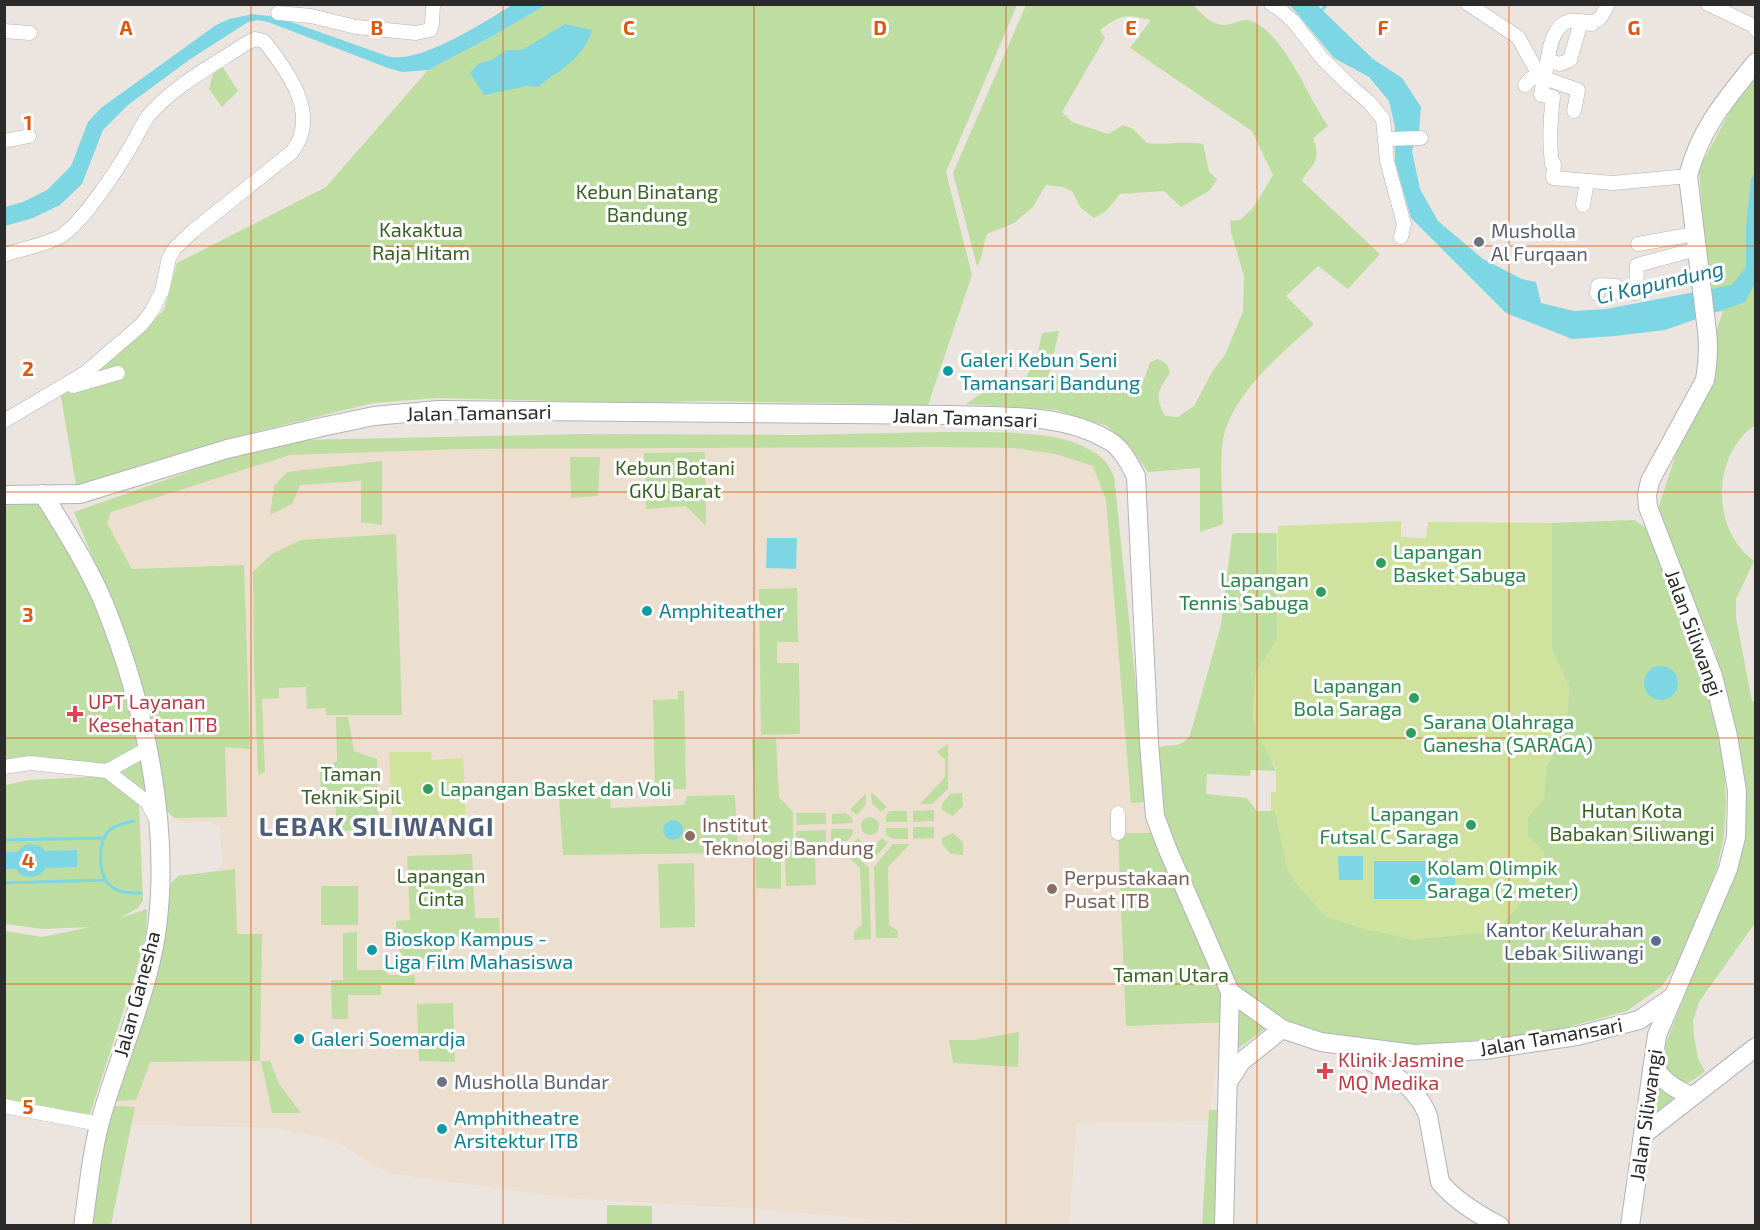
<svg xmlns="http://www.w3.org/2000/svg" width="1760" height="1230" viewBox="0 0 1760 1230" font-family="'Exo 2',sans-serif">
	<rect width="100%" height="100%" fill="#ece5df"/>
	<!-- education -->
	<path fill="#ecdfd0" d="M940,432l111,3 26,7 28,18 9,16 25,234 85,305 -16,106 -131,2 -8,103 -138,-1 -172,-16 -184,-10 -187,-26 -57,-34 -55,-11 -172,-4 60,-195 7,-46 7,-7 37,-3 7,-11 -1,-17 -1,-18 -11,-5 -25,1 -10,-5 -12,-11 -29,-152 -59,-143 151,-53 76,-19 284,-6 213,1z"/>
	<!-- green -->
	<g fill="#bedda1">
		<path d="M602,4l415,1 -71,167 26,103 -44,130 -225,-4 -71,2 -195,-5 -64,5 -150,37 -147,45 -16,-94 24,-12 22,-15 58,-54 13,-47 149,-76 102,-117 63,-33 55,-32z"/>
		<path d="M1026,5h167c8,8 17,19 30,20 12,1 18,-9 31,-3 33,17 53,74 74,104l-15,12c9,25 0,23 -11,43l78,73 -32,35 -30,-23 -32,30 28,28c-32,29 -83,71 -91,116 -4,25 0,58 0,84l-23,8v-64l-52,4 -19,-27 -22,-19 -51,-16 -90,-6 23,-16 34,-7 13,-20 6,-28 17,-2 -10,43 42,8 51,3 8,-23 8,-3 9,5 3,9c-12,17 -16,23 -5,43l13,1 16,-11 18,-34 13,-17 18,-44 1,-35 -13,-44 -1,-11 10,-1 13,-12 20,-33 -21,-44 -122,-83 21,-28c-27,-6 -29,-6 -51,10l5,8 -43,74 10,10 36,12 15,-9 10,4 14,14c19,2 38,-2 56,1l6,28 8,7 -8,12 -28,16 -17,-16 -44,3 -14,17 -12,7 -14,-11 -8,-16 -10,-4 -16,-2 -13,22 -19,16 -27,11c-4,10 -4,24 -10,32l-24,-93z"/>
		<path d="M222,66l16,25 -16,16 -13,-18 4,-15z"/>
		<path d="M1755,73v352c-44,31 -44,105 -1,136l-18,38v19l16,83 3,1v221l-56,79 -6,19 1,15 4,23 7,12c-18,14 -19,16 -39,4l-4,-22 29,-74 46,-108v-20l-13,-158 -9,-42 -58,-139 66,-201 -7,1 -12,-78 -5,-65 44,-82z"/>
		<path d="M940,432c46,1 130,-6 164,28 4,4 7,11 10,16l34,326 -17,1 -25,-303 -13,-34 -37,-12 -41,-6 -75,-1 -477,2 -173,6 -179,57 -4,11 25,46 112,-4 6,184 -25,-2 2,70 -53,1 -12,-11 -29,-152 -59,-143 151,-53 76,-19 284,-6 213,1z"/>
		<path d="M705,452l1,74 -20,-20 -40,3 -2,-56z"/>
		<path d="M570,457h30l-2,39 -27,2z"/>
		<path d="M382,461v64l-21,-3v-41l-61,4 -8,19 -22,11 4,-29 13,-14z"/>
		<path d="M43,494l53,107 50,148 -38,18 -103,-2v-261z"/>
		<path d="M1634,520l12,8 59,148 18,78 3,46 -2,35 -7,33 -40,97 -16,22 -34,24 -77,21 -118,13h-21l-104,-13 -28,-9 -40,-32 -76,-174 -5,-69c12,-5 24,1 32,-13l31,-110 11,-90 2,-2h43v107l-21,33 -3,45 23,53 -25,-1 -1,6 -43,-2 -1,20 41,4 10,13h18l13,58 7,13 233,-46v-19l16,-19 2,-31 20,-37 3,-43 -17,-37v-127z"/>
		<path d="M396,534l6,181h-76v-7l-19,1 -1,-22 -27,1v10l-17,1 3,73 -7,3 -4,-108 -1,-95 19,-18 29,-14z"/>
		<path d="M797,588l1,54h-21v21h22l1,71 -39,1 -2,-146z"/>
		<path d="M678,691h6l2,98h-22v8h-9l-2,-97 25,-1z"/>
		<path d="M336,717h12l6,34 23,8 2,71 -43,1v-23l-15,-12 -1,-26 17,-9z"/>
		<path d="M776,738l3,59 14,15v33l-12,11v33l-25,-1 -4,-149z"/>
		<path d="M948,744v45l-16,15h-12l25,-27v-18l-8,-7z"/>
		<path d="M146,751l5,49 -38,-26z"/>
		<path d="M108,776l30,24 1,5 4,95 -5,8 -18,10 27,-9 -1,25 -11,41 -45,139 -85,-10v-173l37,6 48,-10 -48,2 -37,-5v-139l25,-5z"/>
		<path d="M871,792l16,15 -6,5 -9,-9z"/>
		<path d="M866,793v11l-9,11 -7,-5z"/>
		<path d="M962,793l1,13 -10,10 -11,-6v-6l8,-10z"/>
		<path d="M735,795l3,58 -175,2 -4,-57 51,-2 1,12 73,-3 3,-9z"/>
		<path d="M934,810v11l-21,1v-11z"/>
		<path d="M889,811h18v11h-21v-6z"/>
		<path d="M796,813h30v11l-29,1z"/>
		<path d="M846,813l6,5 1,5 -21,1v-10z"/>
		<circle cx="870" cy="826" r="9"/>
		<path d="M913,827h21v11l-21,1z"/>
		<path d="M886,828h22v11h-16l-6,-5z"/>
		<path d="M831,829h22v5l-6,7h-16z"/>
		<path d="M826,830v12h-29l-1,-11z"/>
		<path d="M953,833l10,9v13l-12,-1 -9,-10v-6z"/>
		<path d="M1118,833h43l69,159 -1,30 -103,4z"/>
		<path d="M858,838l9,9 1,12 -16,-15z"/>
		<path d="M882,838l6,5 -15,16v-12z"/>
		<path d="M893,844h17l-22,23 1,58 9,6v7h-22l-2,-71z"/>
		<path d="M794,847h30l-9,11 1,27 -30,1 -1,-28z"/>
		<path d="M838,847h9l22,21 2,71 -17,1v-8l8,-8 -2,-56z"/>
		<path d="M472,854l3,64h24l1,17 -53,1 -8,22 -33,1 -8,-10 -2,-28 14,-1 -3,-64z"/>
		<path d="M694,863l1,64 -35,1 -2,-64z"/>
		<path d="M235,869l2,65h25l-2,127 -110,1 -14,38 -25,1 53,-172 7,-46 7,-7z"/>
		<rect x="321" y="886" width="37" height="39"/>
		<path d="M357,932v38h30l1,5h27v10h-34v10h-33v24h-16l-1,-39h12v-47z"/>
		<path d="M453,1003l2,59 -36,-1 -2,-57z"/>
		<path d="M1234,1005l32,23 -33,24z"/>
		<path d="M1019,1032l-1,35 -65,-4 -4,-23h25z"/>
		<path d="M261,1061h9l9,23 22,29h-29z"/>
		<path d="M1653,1080l23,16 -30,25z"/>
		<path d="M119,1106l16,1 -24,118 -22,1 19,-119z"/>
		<path d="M1209,1110h13l-4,115 -16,1z"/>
		<path d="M607,1205l45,1v19h-45z"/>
	</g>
	<!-- pitch -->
	<g fill="#cfe39e">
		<path d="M1401,521v16l25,1 2,-16 124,1v127l17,37 -3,43 -20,37 -2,31 -16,19v19l16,15v25l-47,55 -84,9 -52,-12 -35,-11 -31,-35 -7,-13 -13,-58h-4v-19h5v-24l-18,-32 -5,-18 3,-45 21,-33 1,-114z"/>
		<path d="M389,752h42l1,8 31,-2 3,59 -74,4z"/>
	</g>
	<!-- water -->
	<g fill="#7dd6e3">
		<path d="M512,5h34l-55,32 -63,33 -26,2 -14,-4 -120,-46 -11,-2 -9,2 -59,38 -61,45 -25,25 -21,54 -22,21 -27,13 -28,8v-19l18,-5 24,-12 24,-24 17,-44 13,-14 115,-83 13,-6 24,-5 24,3 113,40c33,5 93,-34 122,-52z"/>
		<path d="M1290,5h27l56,54 29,19 19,29 -2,24 -7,20 8,38 18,32 45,38 39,20 14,3 5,21 33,8 32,-2 126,-24 14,-18v-40l5,-48 4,-6v110l-10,19 -80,28 -50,6 -43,3 -66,-26 -95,-95 -16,-56v-35l-6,-26 -20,-24 -35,-19z"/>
		<path d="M565,24l27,6c-8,29 -32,39 -54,57l-11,-1 -43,9 -14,-22 9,-10 13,-3 14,-10h16z"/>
		<path d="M767,538h30l-1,31 -30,-1z"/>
		<circle cx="1661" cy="683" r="17"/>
		<circle cx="673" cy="830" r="10"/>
		<path d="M30,844l10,2 5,5 32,-1v17l-31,1c-7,11 -22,13 -30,1h-11v-17h12l8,-7z"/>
		<path d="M1338,856h25v24h-24z"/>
		<rect x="1374" y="861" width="81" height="38"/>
	</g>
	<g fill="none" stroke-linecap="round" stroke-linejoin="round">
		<!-- stream -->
		<g stroke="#7dd6e3" stroke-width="3">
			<path d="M1320,12l7,-8"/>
			<path d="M133,821c-8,2 -16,4 -22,8 -14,10 -14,45 -1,56 8,8 20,8 31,8"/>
			<path d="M4,840l100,-2"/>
			<path d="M4,883l101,-3"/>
		</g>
		<defs>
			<g id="street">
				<path d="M1271,4l7,4 16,14 27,35 28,28 20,17 14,17 4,42 17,63 -3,13"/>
				<path d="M1468,4l50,33 21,38"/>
				<path d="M1708,4l46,22 2,4"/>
				<path d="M278,13l33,3 45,11 60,6 14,-3 2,-6 1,-20"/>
				<path d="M4,31l26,2"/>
				<path d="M1549,61l11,3 10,-4 10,-35 2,-2 10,1"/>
				<path d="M1545,75l-1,3 34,12 -4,21"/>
				<path d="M1544,78l-3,17 12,2c-3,23 -4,45 -1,67h2l-1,14 60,5 75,-7"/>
				<path d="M1525,85l5,-6 15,-4c3,-14 4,-35 13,-46 13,-17 27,-2 39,-9 5,-2 8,-11 11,-16"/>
				<path d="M1386,139l35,-1"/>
				<path d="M4,141l25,-5"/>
				<path d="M1583,205l4,-24"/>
				<path d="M1638,244l57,-10"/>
				<path d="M4,255c19,-7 40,-9 57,-19 23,-15 55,-65 70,-90 6,-10 11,-22 18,-31 26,-30 63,-49 96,-71l10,-5 9,2c23,29 57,74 28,111l-99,79 -18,17 -6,10 -7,33 -10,20 -11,14 -56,48 -81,48"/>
				<path d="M1597,294l1,-8 2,-1 16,1 1,6 19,1 1,-28 60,-16"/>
				<path d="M73,386l45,-13"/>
				<path d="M4,767l26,-4 77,8 40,31 8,15"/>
				<path d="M107,771l40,-22"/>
				<path d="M1118,813v20"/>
				<path d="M4,1106l95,18"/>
			</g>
			<g id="secondary">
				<path d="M43,494c21,34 44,70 60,107 41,101 69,225 53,334 -10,64 -39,125 -56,187 -9,32 -12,71 -17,104"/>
				<path d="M4,495l76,-1 147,-45 90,-21 57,-12 64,-6 514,5c52,2 109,-2 156,25 14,8 21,23 28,36l13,267 6,73 12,32 63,144 52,37 39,13 93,12 70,-4 93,-14 62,-16 35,-24"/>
				<path d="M1348,1051c31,13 68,32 80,65l12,66c15,19 39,33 60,44"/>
				<path d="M1654,1066c9,16 20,22 37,30"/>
				<path d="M1228,1082l13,-20 41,-33"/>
				<path d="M1643,1135l113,-88"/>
				<path d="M1224,1226l6,-234"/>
				<path d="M1630,1226l27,-191 71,-166 8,-32 1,-46 -9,-55 -15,-60 -65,-169 -1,-12 3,-14 55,-101c3,-17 4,-32 2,-49l-19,-155c12,-47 38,-77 68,-114"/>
			</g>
		</defs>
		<!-- street casing -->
		<use href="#street" stroke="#b0b3ba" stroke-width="15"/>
		<!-- secondary casing -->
		<use href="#secondary" stroke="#b0b3ba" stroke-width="20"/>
		<!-- street -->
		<use href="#street" stroke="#fff" stroke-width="14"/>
		<!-- secondary -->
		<use href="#secondary" stroke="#fff" stroke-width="18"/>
	</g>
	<!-- grid -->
	<path fill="none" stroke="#df570e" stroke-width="1.5" stroke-opacity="0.55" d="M251,4v1222M503,4v1222M754,4v1222M1006,4v1222M1257,4v1222M1509,4v1222M4,246h1752M4,492h1752M4,738h1752M4,984h1752"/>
	<!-- markers -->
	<g fill="#6b7280" stroke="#fff" stroke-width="2">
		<circle cx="1479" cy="242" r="6"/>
		<circle cx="442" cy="1082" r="6"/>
	</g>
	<g fill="#0f9aa8" stroke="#fff" stroke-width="2">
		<circle cx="948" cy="371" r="6"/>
		<circle cx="647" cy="611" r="6"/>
		<circle cx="372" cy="950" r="6"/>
		<circle cx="299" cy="1039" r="6"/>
		<circle cx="442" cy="1129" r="6"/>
	</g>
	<g fill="#2e9e5b" stroke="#fff" stroke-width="2">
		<circle cx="1381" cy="563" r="6"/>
		<circle cx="1321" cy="592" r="6"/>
		<circle cx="1414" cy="698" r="6"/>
		<circle cx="1411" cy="733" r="6"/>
		<circle cx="428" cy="789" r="6"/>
		<circle cx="1471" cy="825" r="6"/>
		<circle cx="1415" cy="880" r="6"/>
	</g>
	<g fill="#e0444e" stroke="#fff" stroke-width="2">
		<path d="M72 705h6v6h6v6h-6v6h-6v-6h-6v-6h6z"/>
		<path d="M1322 1062h6v6h6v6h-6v6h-6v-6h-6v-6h6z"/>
	</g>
	<g fill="#8d6e63" stroke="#fff" stroke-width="2">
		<circle cx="690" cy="836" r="6"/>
		<circle cx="1052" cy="889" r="6"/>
	</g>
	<circle fill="#5c6f8a" stroke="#fff" stroke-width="2" cx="1656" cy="941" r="6"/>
	<g text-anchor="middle" stroke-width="6" stroke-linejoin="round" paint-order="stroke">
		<!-- park labels -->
		<g font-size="20" fill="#386222" stroke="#fff">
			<text x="647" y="199">Kebun Binatang<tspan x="647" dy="23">Bandung</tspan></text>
			<text x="421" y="237">Kakaktua<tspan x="421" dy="23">Raja Hitam</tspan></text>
			<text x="675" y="475">Kebun Botani<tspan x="675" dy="23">GKU Barat</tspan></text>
			<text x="351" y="781">Taman<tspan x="351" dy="23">Teknik Sipil</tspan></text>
			<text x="1632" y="818">Hutan Kota<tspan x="1632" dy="23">Babakan Siliwangi</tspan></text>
			<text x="441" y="883">Lapangan<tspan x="441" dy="23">Cinta</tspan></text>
			<text x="1171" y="982">Taman Utara</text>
		</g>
		<!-- worship labels -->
		<g font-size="20" fill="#5b616d" stroke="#fff" text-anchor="start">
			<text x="1491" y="238">Musholla<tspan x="1491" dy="23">Al Furqaan</tspan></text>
			<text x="454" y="1089">Musholla Bundar</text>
		</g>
		<!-- culture labels -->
		<g font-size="20" fill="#0d838f" stroke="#fff" text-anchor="start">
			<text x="960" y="367">Galeri Kebun Seni<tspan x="960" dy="23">Tamansari Bandung</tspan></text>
			<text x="659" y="618">Amphiteather</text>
			<text x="384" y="946">Bioskop Kampus -<tspan x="384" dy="23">Liga Film Mahasiswa</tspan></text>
			<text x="311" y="1046">Galeri Soemardja</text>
			<text x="454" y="1125">Amphitheatre<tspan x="454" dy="23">Arsitektur ITB</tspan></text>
		</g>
		<!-- street labels -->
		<g font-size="20" fill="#2b2b2b" stroke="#fff">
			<text transform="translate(479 413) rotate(-1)" y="7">Jalan Tamansari</text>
			<text transform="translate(965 418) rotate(2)" y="7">Jalan Tamansari</text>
			<text transform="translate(1694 633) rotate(70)" y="7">Jalan Siliwangi</text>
			<text transform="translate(137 994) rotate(-75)" y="7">Jalan Ganesha</text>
			<text transform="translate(1551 1037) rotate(-10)" y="7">Jalan Tamansari</text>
			<text transform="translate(1646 1115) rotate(-82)" y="7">Jalan Siliwangi</text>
		</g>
		<!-- leisure labels -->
		<g font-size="20" fill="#27864d" stroke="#fff" text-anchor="start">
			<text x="1393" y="559">Lapangan<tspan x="1393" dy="23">Basket Sabuga</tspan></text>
			<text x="1309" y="587" text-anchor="end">Lapangan<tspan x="1309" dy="23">Tennis Sabuga</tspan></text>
			<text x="1402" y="693" text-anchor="end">Lapangan<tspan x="1402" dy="23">Bola Saraga</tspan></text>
			<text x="1423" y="729">Sarana Olahraga<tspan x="1423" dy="23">Ganesha (SARAGA)</tspan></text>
			<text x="440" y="796">Lapangan Basket dan Voli</text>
			<text x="1459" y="821" text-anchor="end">Lapangan<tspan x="1459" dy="23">Futsal C Saraga</tspan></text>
			<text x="1427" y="875">Kolam Olimpik<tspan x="1427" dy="23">Saraga (2 meter)</tspan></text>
		</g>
		<!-- health labels -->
		<g font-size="20" fill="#be3a42" stroke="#fff" text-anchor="start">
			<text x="88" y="709">UPT Layanan<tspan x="88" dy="23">Kesehatan ITB</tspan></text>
			<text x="1338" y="1067">Klinik Jasmine<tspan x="1338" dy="23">MQ Medika</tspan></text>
		</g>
		<!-- education labels -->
		<g font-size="20" fill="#785e54" stroke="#fff" text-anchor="start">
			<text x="702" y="832">Institut<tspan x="702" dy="23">Teknologi Bandung</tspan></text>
			<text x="1064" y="885">Perpustakaan<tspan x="1064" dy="23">Pusat ITB</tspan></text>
		</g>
		<!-- service labels -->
		<g font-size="20" fill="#4e5e75" stroke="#fff" text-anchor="end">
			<text x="1644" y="937">Kantor Kelurahan<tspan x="1644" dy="23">Lebak Siliwangi</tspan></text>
		</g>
		<!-- water labels -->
		<g font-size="21" font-style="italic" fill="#1b7890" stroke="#fff">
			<text transform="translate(1660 283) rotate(-13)" y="7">Ci Kapundung</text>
		</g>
		<!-- district labels -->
		<g font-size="26" font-weight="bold" letter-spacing="1.5" fill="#505d78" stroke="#fff">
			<text x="377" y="836">LEBAK SILIWANGI</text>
		</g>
	</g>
	<g font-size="20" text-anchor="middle" font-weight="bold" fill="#df570e" stroke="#fff" stroke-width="6" stroke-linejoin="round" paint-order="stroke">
		<text x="126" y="35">A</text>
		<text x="377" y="35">B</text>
		<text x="629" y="35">C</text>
		<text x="880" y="35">D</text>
		<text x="1131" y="35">E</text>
		<text x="1383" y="35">F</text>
		<text x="1634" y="35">G</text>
		<text x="28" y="130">1</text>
		<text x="28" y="376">2</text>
		<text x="28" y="622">3</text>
		<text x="28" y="868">4</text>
		<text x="28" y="1114">5</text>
	</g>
	<!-- border -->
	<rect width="1760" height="1230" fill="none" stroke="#2b2b2b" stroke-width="12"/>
</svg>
